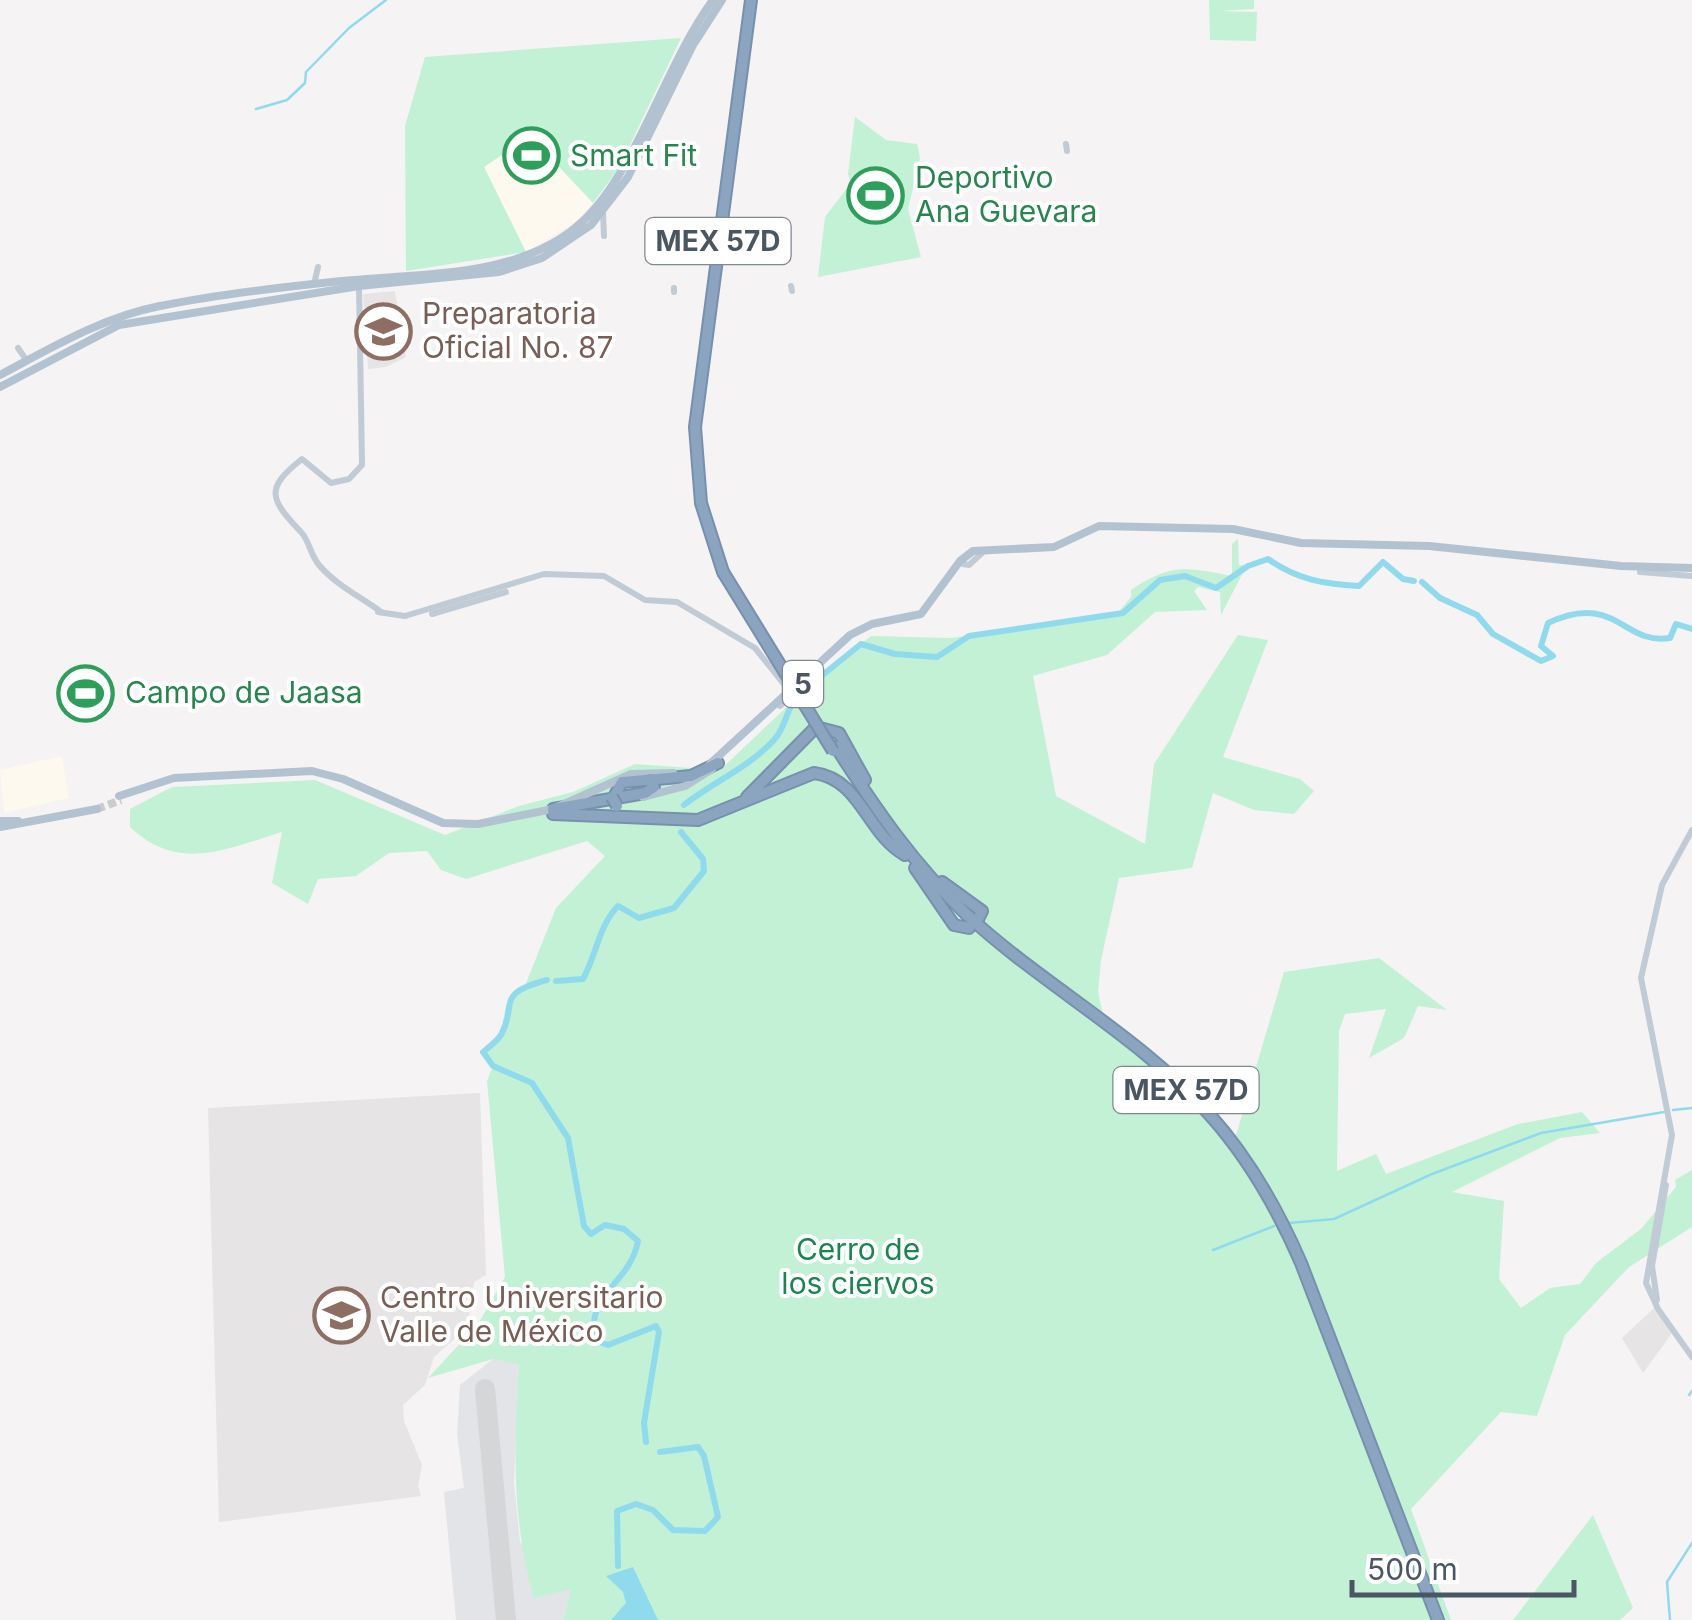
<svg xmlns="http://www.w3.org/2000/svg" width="1692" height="1620" viewBox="0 0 1692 1620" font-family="Inter,sans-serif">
	<rect width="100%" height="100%" fill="#f5f3f3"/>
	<!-- commercial -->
	<g fill="#fdf9ef">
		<path d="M530,136l63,67 -18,19 -49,30 -42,-85z"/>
		<path d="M62,756l7,42 -65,15 -4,-43z"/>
	</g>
	<!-- education -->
	<g fill="#e6e4e5">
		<path d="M395,291l11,66 -20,10 -18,2 -5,-75z"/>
		<path d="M480,1093l6,182 -12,7 -7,46 -33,29 -9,28 -22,20 1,16 18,44 -4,21 3,10 -202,26 -11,-414z"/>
		<path d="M1654,1308l18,25 -29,40 -21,-35z"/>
	</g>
	<!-- airport -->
	<path fill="#e2e4e7" d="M493,1359l26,4 -5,119 6,60 51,47 -8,31h-107l-12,-128 20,-4 -7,-54 3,-49z"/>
	<!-- green -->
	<g fill="#c3f1d5">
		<path d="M1209,0h45v9l-35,2 38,1 -1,29 -46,-1z"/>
		<path d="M681,38l-62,130 -26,35 -63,-67 -46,31 42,85 -120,19 -1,-145 20,-69z"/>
		<path d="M855,117l31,23 31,4 3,14 -12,51 13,48 -103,20 7,-60 26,-34 -3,-9z"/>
		<path d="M1238,539l1,26h8l-26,50 -1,-23 -22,-5 -4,4 13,19 -52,2 -48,43 -74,21 23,120 89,48 9,-80 84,-129 30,5 -45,117 77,22 14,12 -20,23 -40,-4 -41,-17 -21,75 -73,10 -18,82 -3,32 5,23 100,85 32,39 49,-167 95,-14 68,52 -29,-4 -14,32 -35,20 17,-49 -41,5 -6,17 -2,140 39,-17 10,20 132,-50 64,-12 18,21 -40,5 -108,54 52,9 -5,78 22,29 29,-20 30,-4 16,-21 45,-34 35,-42 -1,-7 17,-10v57l-63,40 -64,68 -28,81 -36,-4 -90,97 40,111h-888l8,-31 -37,9c-23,-78 -20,-154 -15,-234l-26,-5 -65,19 50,-54 27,-47 -18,-196 6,-15 -10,-14 18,-17 5,-30 19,-19 31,-78 49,-52 -18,-15 -121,38 -25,-9 -14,-19 -38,2 -33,23 -38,3 -10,25 -36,-21 10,-51c-56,17 -103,41 -152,-5v-18l42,-22 143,-7 130,55 74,-29 54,-14 62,-28 85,6 90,-85 61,-49 81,2 164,-23 15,-18v-7c40,-27 56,-23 101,-14v-32z"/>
		<path d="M98,673l2,39 -25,2 -3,-39z"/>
		<path d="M1593,1515l40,93 -13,12h-107z"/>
	</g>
	<!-- water -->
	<path fill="#90daee" d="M633,1567l25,53h-47l15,-17 -3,-11 -17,-16z"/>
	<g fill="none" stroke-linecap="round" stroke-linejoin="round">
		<!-- stream -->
		<g stroke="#90daee" stroke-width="2.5">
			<path d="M256,109l31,-9 18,-17 1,-11 43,-44 37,-28"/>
			<path d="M1673,1110l19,-2"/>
			<path d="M1289,1223l45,-4 98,-45 109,-41 123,-21"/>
			<path d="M1213,1250l61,-24"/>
			<path d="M1689,1395l3,-4"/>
			<path d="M1670,1620l-3,-38 25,-39"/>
		</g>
		<!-- river -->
		<g stroke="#90daee" stroke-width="6">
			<path d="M1422,582l18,16 37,17 16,19 48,27 12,-5 -12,-10 7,-23c67,-32 76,23 122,15l6,-14 16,5"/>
			<path d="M809,686l52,-42 34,10 42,3 32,-21 154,-23 37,-33 25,-4 31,12 32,-22 20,-7c30,21 56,25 91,27l24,-24 20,17 11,2"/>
			<path d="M684,805c29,-23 64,-37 90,-65 13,-14 11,-31 26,-46"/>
			<path d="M547,980c-53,14 -29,24 -46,55 -4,6 -13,13 -18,17l10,14 39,17 36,55 16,88 7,8 14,-9 19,4 14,12c-9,45 -50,48 -44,99l14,5 48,-19 3,6 -15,91 2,19"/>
			<path d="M556,981l27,-2c14,-25 15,-52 35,-73l21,12 35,-10 30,-37 -1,-12 -22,-27"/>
			<path d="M618,1566l-1,-55 19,-7 17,6 20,20 32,1 13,-14 -14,-61 -6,-9 -38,5"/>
		</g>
		<!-- taxiway -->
		<path stroke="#d5d6d8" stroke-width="8" d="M486,1402l1,-9 -8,1 9,21"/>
		<!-- runway -->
		<path stroke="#d5d6d8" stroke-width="20" d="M485,1389l21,231"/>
		<!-- primary-tunnel -->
		<path stroke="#caccce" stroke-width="8" stroke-dasharray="8 4" stroke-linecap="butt" d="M97,809l24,-9"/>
		<defs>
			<g id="motorway">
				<path d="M723,572l-22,-69 -6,-76 56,-427"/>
				<path d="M836,747c39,61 78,118 131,168 77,71 172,121 242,199 39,43 69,96 92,149l137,357"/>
				<path d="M614,797l8,-15 69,-6 27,-13"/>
				<path d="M747,797l69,-70 23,6 26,47"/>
				<path d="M553,809l92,-16 9,-6 -4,-8"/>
				<path d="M553,814l145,6 116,-47c47,6 53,61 91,82"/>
				<path d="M915,868l39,57 15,3"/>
				<path d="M942,882l40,29 -4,8"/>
			</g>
		</defs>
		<!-- motorway casing -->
		<use href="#motorway" stroke="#7690ad" stroke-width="14"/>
		<!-- secondary -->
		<g stroke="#c1cbd6" stroke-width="6">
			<path d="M1066,144l1,7"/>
			<path d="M1011,179l6,5"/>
			<path d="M603,212l1,24"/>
			<path d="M314,284l4,-17"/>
			<path d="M359,286l3,179 -13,14 -18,4 -29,-24c-38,30 -32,40 -1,73 8,8 9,22 18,33 17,20 42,32 62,47"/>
			<path d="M791,286l1,5"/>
			<path d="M674,292v-4"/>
			<path d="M18,348l9,13"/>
			<path d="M963,564l6,1 13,-12"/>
			<path d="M1640,572l52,4"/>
			<path d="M378,612l27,4"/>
			<path d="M432,614l74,-22"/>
			<path d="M405,616l139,-42 60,2 41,24 32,2 78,46 37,46"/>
			<path d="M780,706l29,-23 5,-10"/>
			<path d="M1692,830l-30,55 -21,93 31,157 -26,148 12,26 34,48"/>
			<path d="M1657,1300l-5,-34 14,-81"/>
		</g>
		<!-- primary -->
		<g stroke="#b3c2d1" stroke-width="8">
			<path d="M0,375c51,-27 103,-58 160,-69 59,-12 122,-19 182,-25 77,-8 179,-2 240,-59 56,-52 82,-156 131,-222"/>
			<path d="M0,387l119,-62 240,-39 140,-14 43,-14 49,-33 37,-48 65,-132 29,-45"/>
			<path d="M710,764l140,-129 22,-11 49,-10 39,-53 13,-10 81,-4 45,-21 134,3 68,14 128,3 192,20 71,2"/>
			<path d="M119,796l55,-18 138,-7 31,8 100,44 35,1 75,-15 78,-35 42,-1"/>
			<path d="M643,797l42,-11 27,-17"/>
			<path d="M0,821h18"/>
			<path d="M0,827l97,-18"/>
		</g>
		<!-- motorway -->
		<use href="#motorway" stroke="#8ba5c1" stroke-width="10"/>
		<defs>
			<g id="motorway-bridge">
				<path d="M723,572l110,179"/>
				<path d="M612,797l5,9"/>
			</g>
		</defs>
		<!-- motorway-bridge casing -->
		<use href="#motorway-bridge" stroke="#7690ad" stroke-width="14" stroke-linecap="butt"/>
		<!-- motorway-bridge -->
		<use href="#motorway-bridge" stroke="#8ba5c1" stroke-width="10"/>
	</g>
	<!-- icons -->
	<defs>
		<symbol id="stadium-ring" viewBox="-11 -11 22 22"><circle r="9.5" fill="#fff" stroke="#2e9e5b" stroke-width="1.5"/><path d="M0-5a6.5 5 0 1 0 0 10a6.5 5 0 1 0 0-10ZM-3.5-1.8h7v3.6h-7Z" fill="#2e9e5b"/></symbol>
		<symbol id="university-ring" viewBox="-11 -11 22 22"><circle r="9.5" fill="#fff" stroke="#8d6e63" stroke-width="1.5"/><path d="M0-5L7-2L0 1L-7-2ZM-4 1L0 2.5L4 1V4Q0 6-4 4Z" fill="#8d6e63"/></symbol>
	</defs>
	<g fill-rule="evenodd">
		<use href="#stadium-ring" x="500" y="124" width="63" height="63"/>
		<use href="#stadium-ring" x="844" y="164" width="63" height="63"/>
		<use href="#university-ring" x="352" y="300" width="63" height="63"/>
		<use href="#stadium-ring" x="54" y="662" width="63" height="63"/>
		<use href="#university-ring" x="310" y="1284" width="63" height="63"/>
	</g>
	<g text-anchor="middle" stroke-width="8" stroke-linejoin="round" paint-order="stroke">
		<!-- shield labels -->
		<g fill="#fff" stroke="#808990" stroke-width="2.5">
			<rect x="645.5" y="218" width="145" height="46" rx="8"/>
			<rect x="783" y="661" width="40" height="46" rx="8"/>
			<rect x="1113.5" y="1067" width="145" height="46" rx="8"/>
		</g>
		<g font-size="28" font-weight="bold" fill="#4a5661">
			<text x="718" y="251">MEX 57D</text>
			<text x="803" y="694">5</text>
			<text x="1186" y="1100">MEX 57D</text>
		</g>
		<!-- leisure labels -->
		<g font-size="30" fill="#27864d" stroke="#fff" text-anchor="start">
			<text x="570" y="166">Smart Fit</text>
			<text x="915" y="188">Deportivo<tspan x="915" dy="34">Ana Guevara</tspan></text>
			<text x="125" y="703">Campo de Jaasa</text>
		</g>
		<!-- education labels -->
		<g font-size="30" fill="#785e54" stroke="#fff" text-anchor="start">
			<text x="422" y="324">Preparatoria<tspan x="422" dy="34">Oficial No. 87</tspan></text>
			<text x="380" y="1308">Centro Universitario<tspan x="380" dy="34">Valle de México</tspan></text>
		</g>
		<!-- park labels -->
		<g font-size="30" fill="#17864f" stroke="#fff">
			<text x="858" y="1260">Cerro de<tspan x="858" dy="34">los ciervos</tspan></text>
		</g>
	</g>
	<!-- scale -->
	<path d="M1352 1580v15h222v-15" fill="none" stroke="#4a5661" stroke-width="5"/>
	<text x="1367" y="1580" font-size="30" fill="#4a5661" stroke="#ffffff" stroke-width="8" paint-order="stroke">500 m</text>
</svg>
